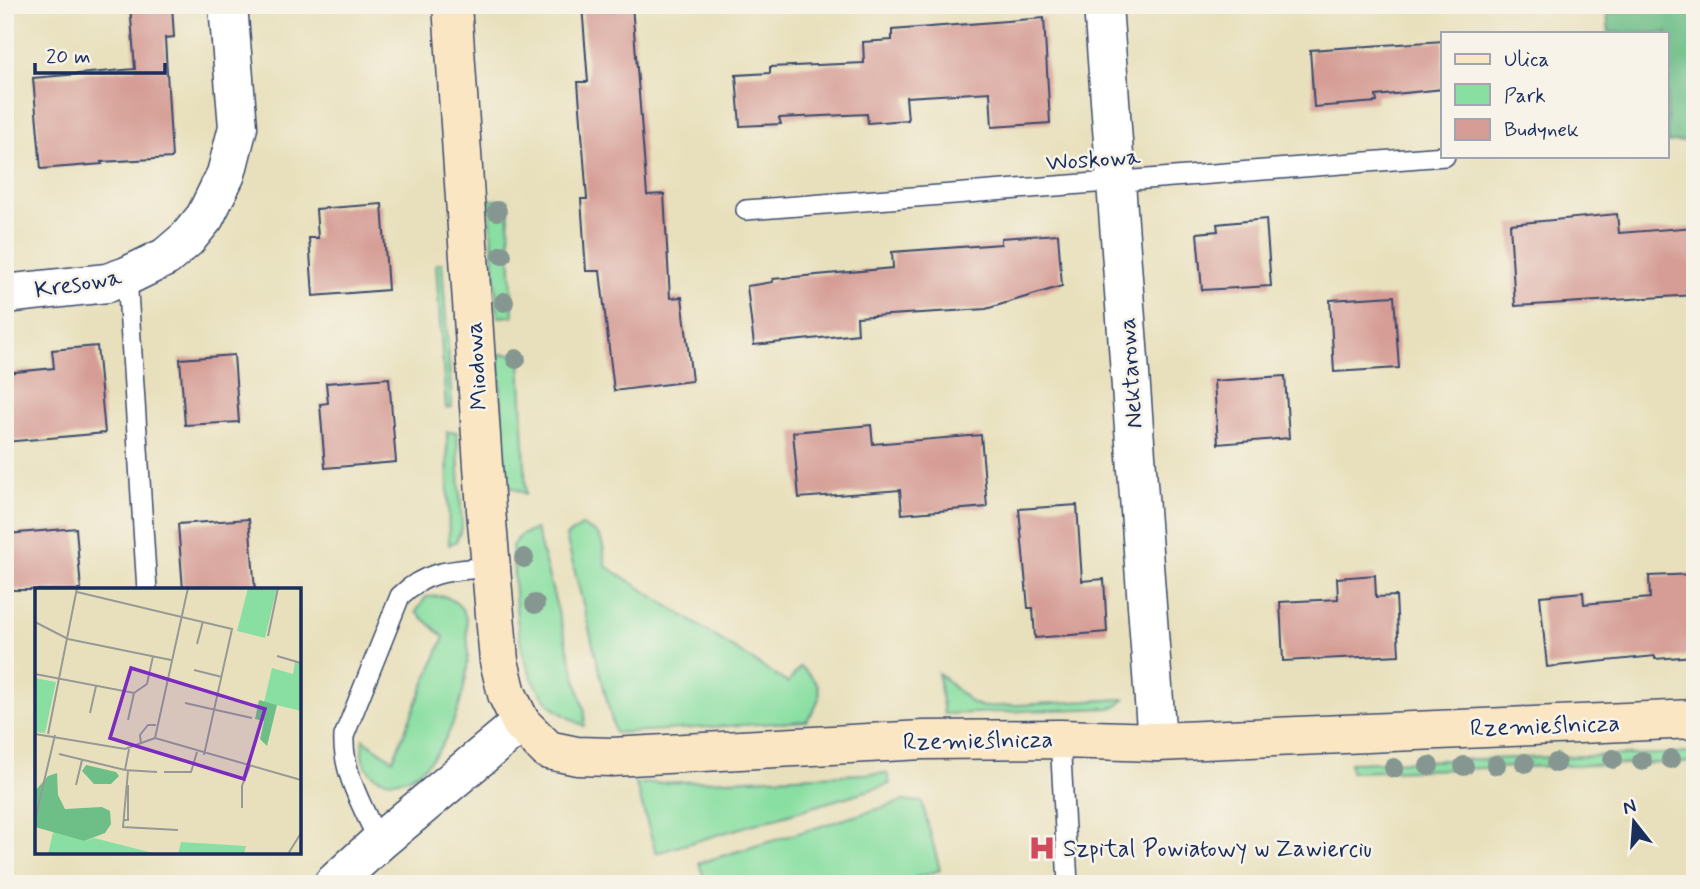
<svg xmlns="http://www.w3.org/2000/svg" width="1700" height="889" viewBox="0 0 1700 889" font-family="Mynerve,sans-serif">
	<rect width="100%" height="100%" fill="#f7f3e8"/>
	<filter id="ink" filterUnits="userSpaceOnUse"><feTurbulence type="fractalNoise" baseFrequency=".0143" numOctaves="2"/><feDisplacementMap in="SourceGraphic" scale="14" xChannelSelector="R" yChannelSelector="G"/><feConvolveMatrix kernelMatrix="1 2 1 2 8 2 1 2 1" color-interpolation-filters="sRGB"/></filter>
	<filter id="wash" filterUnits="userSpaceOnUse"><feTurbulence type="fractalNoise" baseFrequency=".00686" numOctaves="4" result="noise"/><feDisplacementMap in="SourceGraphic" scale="28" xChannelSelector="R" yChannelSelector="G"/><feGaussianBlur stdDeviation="1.57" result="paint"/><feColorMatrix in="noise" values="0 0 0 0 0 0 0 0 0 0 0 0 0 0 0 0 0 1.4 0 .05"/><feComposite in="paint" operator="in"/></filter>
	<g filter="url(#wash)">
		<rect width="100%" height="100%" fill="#e8e0bc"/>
		<!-- green -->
		<g fill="#89dfa2" stroke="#528780" stroke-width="2">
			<path d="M489,200h19l5,116 -15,1z"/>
			<path d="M442,263l10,144 -6,1 -10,-144z"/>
			<path d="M499,354h21l6,140 -15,-7 -6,-12z"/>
			<path d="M447,432h10l5,96 -6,13 -7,4z"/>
			<path d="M582,526c24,8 20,18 24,40l182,117 12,-16c25,19 25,30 6,54l-191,12 -49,-197z"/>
			<path d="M536,529l49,184 -1,13c-11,-6 -24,-12 -32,-20 -41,-41 -35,-107 -40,-160l9,-11z"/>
			<path d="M444,596c8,4 16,8 20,17 3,5 3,14 3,20 5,43 -11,104 -43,134 -19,18 -50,21 -61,-7 -2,-6 0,-15 0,-21l30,21 51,-123 -28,-25 10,-15z"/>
			<path d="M938,673l34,30 11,4 142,-8 -6,6 -9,3 -166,6z"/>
			<path d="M1695,753v9l-344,10 -1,-9z"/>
			<path d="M887,773l3,11 -234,69 -20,-69z"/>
			<path d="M904,801l18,1 18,68 -45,14h-189l-7,-21z"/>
		</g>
		<!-- forest -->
		<path fill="#6ebe88" stroke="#447673" stroke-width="2" d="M1606,5h89v135l-28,3v-110h-58z"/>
		<g id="blocks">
			<!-- building -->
			<g fill="#d59d95">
				<path d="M130,5h42l2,32 -9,1 7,120 -71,4 1,2 -61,5 -8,-91 102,-9z"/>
				<path d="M582,5h50l15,190 17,-1 6,104 12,-1 10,84 -78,10 -14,-120h-14l-5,-72h6l-9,-117h10z"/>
				<path d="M1044,18l6,105 -58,4 -2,-35 -84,5 2,23 -40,3 -1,-9 -88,4 2,6 -41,2 -4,-51 34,-2v-6l94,-4 -1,-21 29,-2v-10z"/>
				<path d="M1443,41v48l-67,7 1,6 -63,5 -4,-57z"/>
				<path d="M382,204l6,86 -75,6 -4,-58h9l-2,-29z"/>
				<path d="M1617,214l2,19 76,-6v68l-180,11 -5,-82z"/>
				<path d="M1266,219l5,67 -69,4 -5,-57 21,-2 -1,-7z"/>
				<path d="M1058,234l4,52 -76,23 -129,8 1,17 -104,11 -7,-59 26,-4v-3l120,-11 -1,-16 109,-8v-6z"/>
				<path d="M1394,296l5,72 -65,4 -4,-72z"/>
				<path d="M97,346l8,87 -100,9v-69l49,-5 -2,-18z"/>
				<path d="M234,355l5,67 -54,3 -5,-66z"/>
				<path d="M1285,376l4,62 -71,6 -4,-63z"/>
				<path d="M389,378l7,84 -71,6 -5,-64 8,-1 -2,-20z"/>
				<path d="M871,425l2,19 108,-9 6,72 -85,7 -2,-24 -101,8 -6,-66z"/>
				<path d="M1077,505l5,76 22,-2 3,53 -72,6 -2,-30h-5l-9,-99z"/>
				<path d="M249,519l6,71h-72l-5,-66z"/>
				<path d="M76,528l5,62h-69l-5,-56z"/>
				<path d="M1695,574v82l-40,3v-3l-108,11 -7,-71 43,-4 1,12 66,-6 -1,-22z"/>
				<path d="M1375,575l1,22 20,-1 3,59 -116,6 -3,-59 58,-3 -1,-21z"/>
			</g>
		</g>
	</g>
	<g filter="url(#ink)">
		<use href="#blocks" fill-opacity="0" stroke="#3a4a6c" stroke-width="2"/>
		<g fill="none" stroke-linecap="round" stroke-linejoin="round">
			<defs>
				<g id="lane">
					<path d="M746,210l699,-54"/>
					<path d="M127,276l20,314"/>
					<path d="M1060,739l8,145"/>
					<path d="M379,842c-15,-33 -37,-69 -35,-106l56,-140c28,-27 54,-25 90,-29"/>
				</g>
				<g id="street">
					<path d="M1103,5l54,737"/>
					<path d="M5,294l102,-11 20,-7 39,-19 21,-18 18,-22 21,-43 12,-47 -10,-122"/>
					<path d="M333,884l46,-42 142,-119"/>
				</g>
				<path id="secondary" d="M452,5l34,505 13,151 8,33 14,29 27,27 29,6 35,1 311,-17 137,-1 97,3 538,-23"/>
			</defs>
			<!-- lane casing -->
			<use href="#lane" stroke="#3a4a6c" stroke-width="22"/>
			<!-- street casing -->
			<use href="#street" stroke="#3a4a6c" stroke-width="41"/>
			<!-- secondary casing -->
			<use href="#secondary" stroke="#3a4a6c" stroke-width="41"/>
			<!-- lane -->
			<use href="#lane" stroke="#fff" stroke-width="19"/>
			<!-- street -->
			<use href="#street" stroke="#fff" stroke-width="38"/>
			<!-- secondary -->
			<use href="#secondary" stroke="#fbe6c4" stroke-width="38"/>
		</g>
		<!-- trees -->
		<g fill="#869792">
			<circle cx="497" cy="211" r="10"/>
			<circle cx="502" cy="255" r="10"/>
			<circle cx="504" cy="302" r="10"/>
			<circle cx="516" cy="359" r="10"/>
			<circle cx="524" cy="558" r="10"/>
			<circle cx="535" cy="604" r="10"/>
			<circle cx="1613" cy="759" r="10"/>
			<circle cx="1671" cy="759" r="10"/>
			<circle cx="1642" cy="761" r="10"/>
			<circle cx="1525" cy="763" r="10"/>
			<circle cx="1556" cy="763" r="10"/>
			<circle cx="1496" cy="765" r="10"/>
			<circle cx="1429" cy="766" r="10"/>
			<circle cx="1464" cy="766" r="10"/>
			<circle cx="1394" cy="768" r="10"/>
		</g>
	</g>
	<!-- icons -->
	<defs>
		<symbol id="hospital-bare" viewBox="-9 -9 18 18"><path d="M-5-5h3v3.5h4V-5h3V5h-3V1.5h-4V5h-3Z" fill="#d1495b" stroke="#f7f3e8" stroke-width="2.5" paint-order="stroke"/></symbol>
	</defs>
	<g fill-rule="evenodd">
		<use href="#hospital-bare" x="1023" y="829" width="38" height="38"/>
	</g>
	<g text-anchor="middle" stroke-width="5" stroke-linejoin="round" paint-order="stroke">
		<!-- street labels -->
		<g font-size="24" fill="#1b2f5e" stroke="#f7f3e8">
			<text transform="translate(1093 159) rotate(-4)" y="8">Woskowa</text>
			<text transform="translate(78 283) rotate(-9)" y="8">Kresowa</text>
			<text transform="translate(476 366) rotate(-94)" y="8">Miodowa</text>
			<text transform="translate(1130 373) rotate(-94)" y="8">Nektarowa</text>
			<text transform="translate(1545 725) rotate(-2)" y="8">Rzemieślnicza</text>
			<text transform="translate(978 740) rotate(-1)" y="8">Rzemieślnicza</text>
		</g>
		<!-- poi labels -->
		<g font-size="24" fill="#1b2f5e" stroke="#f7f3e8" text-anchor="start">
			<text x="1063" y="856">Szpital Powiatowy w Zawierciu</text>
		</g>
	</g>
	<!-- overview -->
	<g transform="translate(35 588)">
		<rect width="266" height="266" fill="#e8e0bc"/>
		<path d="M213,0h29l-12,50 -28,-7zM260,74l6,2v47l-37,-9 8,-34 21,6zM0,90l21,4 -11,51 -10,-1zM18,244l31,9 10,-3 63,16h-109zM146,254l65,4 -2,8h-66z" fill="#89dfa2"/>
		<path d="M224,112l18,5 -10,41 -7,-7 4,-18 -9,-2zM51,177l30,7 3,4 -8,8h-17l-12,-13zM22,185l1,22 7,14 37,-2 8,4 1,13 -6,9 -21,8 -49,-14v-36l13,-15z" fill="#6ebe88"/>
		<path fill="none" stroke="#969996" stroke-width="2" d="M42,4l155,37 -28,126M0,34l33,17 103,21M233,48l10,-48M162,56l6,-23M242,68l24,7M159,82l28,7M0,86l99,19 13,-9 6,-28M150,115l67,15M55,125l6,-27M93,132l6,-27M0,146l90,15 30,-11M13,146l29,-146M120,150l33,-150M120,150l146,42M106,156l-1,-9 8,-10h8M24,166l66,16 32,2M90,182l4,-21M93,183l-5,56 55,3M129,184h27l6,-20M41,197l6,-25M207,220v-22l8,-20M0,232l20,-85M88,232h5v-35M253,266l13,-21"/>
		<path fill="#7b2cbf" fill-opacity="0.15" stroke="#7b2cbf" stroke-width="3.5" d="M96,80l134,41 -21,70 -134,-41z"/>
		<rect width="266" height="266" fill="none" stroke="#1b2f5e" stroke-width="3.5"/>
	</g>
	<!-- margin -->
	<rect width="1700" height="889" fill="none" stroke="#f7f3e8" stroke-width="28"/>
	<!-- legend -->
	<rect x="1441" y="32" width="228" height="126" fill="#f7f3e8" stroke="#9fa5b1" stroke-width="2"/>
	<rect x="1455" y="54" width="35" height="10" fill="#fbe6c4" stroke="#9fa5b1" stroke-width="2"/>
	<text x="1504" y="66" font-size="21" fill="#1b2f5e">Ulica</text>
	<rect x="1455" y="84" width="35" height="21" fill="#89dfa2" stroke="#9fa5b1" stroke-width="2"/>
	<text x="1504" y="102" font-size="21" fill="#1b2f5e">Park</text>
	<rect x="1455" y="119" width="35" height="21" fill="#d59d95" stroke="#9fa5b1" stroke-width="2"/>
	<text x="1504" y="136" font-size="21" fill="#1b2f5e">Budynek</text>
	<!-- north arrow -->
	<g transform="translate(1634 822) rotate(343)" stroke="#f7f3e8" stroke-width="5" paint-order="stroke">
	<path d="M0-5L12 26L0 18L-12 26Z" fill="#1b2f5e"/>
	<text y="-10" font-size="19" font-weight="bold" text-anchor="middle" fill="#1b2f5e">N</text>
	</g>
	<!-- scale -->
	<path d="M35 63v10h130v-10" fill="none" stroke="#1b2f5e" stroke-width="3.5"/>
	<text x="46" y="63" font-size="21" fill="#1b2f5e" stroke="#f7f3e8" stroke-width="5" paint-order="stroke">20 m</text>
</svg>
